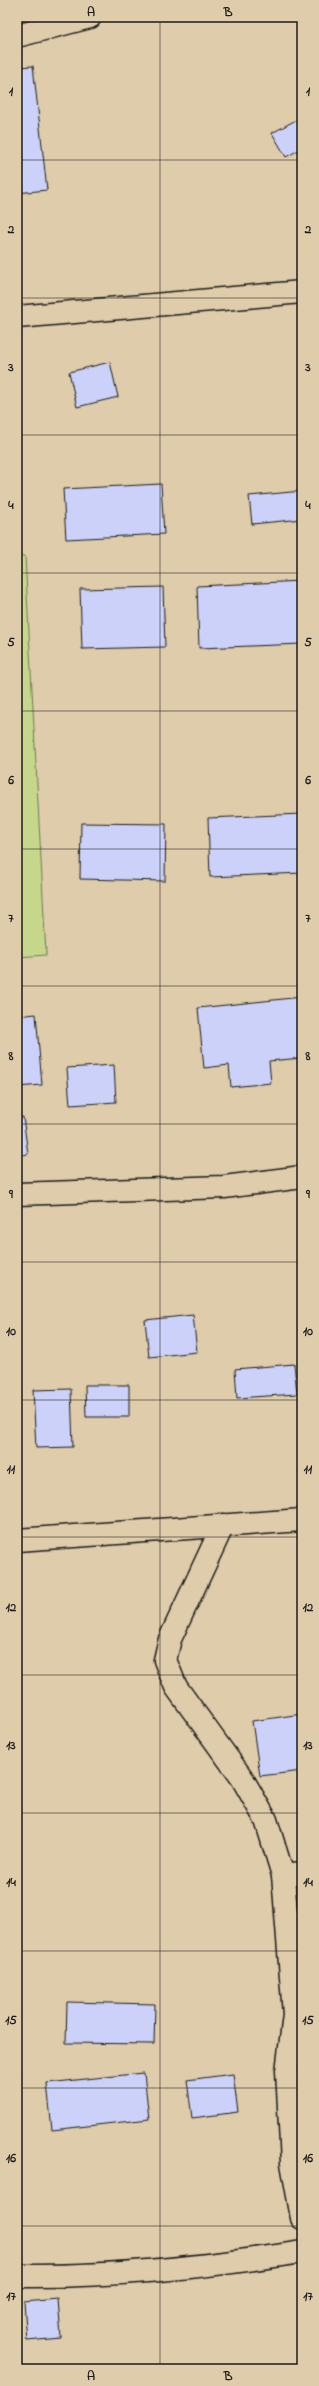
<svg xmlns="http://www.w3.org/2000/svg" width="319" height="2386" viewBox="0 0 319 2386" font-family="'Indie Flower',sans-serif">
	<rect width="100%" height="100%" fill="#deccaa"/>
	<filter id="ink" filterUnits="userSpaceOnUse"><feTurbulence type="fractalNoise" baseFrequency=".025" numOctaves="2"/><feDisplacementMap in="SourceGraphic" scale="8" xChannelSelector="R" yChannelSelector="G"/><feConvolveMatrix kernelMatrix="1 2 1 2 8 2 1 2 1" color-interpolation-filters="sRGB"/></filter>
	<g filter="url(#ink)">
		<!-- green -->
		<path fill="#c6d78c" stroke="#717a54" d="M17,556h8l21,399 -29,2z"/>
		<!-- building -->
		<g fill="#cbd1f9" stroke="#1c1c1c">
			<path d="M33,66l14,124 -30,3v-126z"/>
			<path d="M296,120l6,10v18l-16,9 -14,-24z"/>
			<path d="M110,362l8,35 -41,10 -8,-35z"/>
			<path d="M161,484l3,50 -98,5 -3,-50z"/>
			<path d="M302,491v28l-50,5 -3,-28z"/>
			<path d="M302,581v63l-103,4 -2,-62z"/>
			<path d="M163,587l2,60 -83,2 -2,-60z"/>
			<path d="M302,814v59l-92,4 -2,-59z"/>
			<path d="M81,823l85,1 -1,57 -85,-2z"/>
			<path d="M302,997v61l-33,3 2,22 -40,4 -2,-22 -25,3 -6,-60z"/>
			<path d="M36,1014l6,71 -25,2v-71z"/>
			<path d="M114,1065l2,37 -46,3 -3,-37z"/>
			<path d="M23,1117l5,37 -11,2v-38z"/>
			<path d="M193,1315l4,37 -48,5 -4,-37z"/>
			<path d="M294,1364l3,30 -60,4 -2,-29z"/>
			<path d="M85,1385h44v32h-43z"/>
			<path d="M71,1389l2,58 -37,1 -3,-58z"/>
			<path d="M302,1714v57l-42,5 -8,-55z"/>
			<path d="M67,2002l88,2 -1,40 -88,-1z"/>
			<path d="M17,2059l4,19 -4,1z"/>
			<path d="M144,2073l5,46 -97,11 -5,-47z"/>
			<path d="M233,2074l5,38 -46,6 -5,-38z"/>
			<path d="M58,2299l3,39 -34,3 -3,-39z"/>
		</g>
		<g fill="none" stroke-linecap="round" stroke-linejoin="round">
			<defs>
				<g id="minor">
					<path d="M17,36l73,-19"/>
					<path d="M17,317l285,-25"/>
					<path d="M17,1194l207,-7 78,-10"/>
					<path d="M223,1525l-53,114 -5,21 11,27 66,91 24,42 17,55 11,140 -7,56 5,92 10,55"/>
					<path d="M17,1540l285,-20"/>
					<path d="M283,1875l19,-2"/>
					<path d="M17,2276c97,1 189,-9 285,-24"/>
				</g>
			</defs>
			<!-- minor casing -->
			<use href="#minor" stroke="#1c1c1c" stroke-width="25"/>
			<!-- minor -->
			<use href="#minor" stroke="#deccaa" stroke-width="22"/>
		</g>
	</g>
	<!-- grid -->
	<path fill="none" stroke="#1c1c1c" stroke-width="1" stroke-opacity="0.55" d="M160,17v2352M17,160h285M17,298h285M17,435h285M17,573h285M17,711h285M17,849h285M17,986h285M17,1124h285M17,1262h285M17,1400h285M17,1537h285M17,1675h285M17,1813h285M17,1951h285M17,2088h285M17,2226h285"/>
	<!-- margin -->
	<rect width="319" height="2386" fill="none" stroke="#deccaa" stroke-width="44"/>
	<rect x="22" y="22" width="275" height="2342" fill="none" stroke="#1c1c1c" stroke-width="1.5"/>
	<g font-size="13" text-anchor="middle" font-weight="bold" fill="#1c1c1c">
		<text x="91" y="16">A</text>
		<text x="228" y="16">B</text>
		<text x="11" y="95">1</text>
		<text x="308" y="95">1</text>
		<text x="11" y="233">2</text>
		<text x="308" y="233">2</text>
		<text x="11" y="371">3</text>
		<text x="308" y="371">3</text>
		<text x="11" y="509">4</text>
		<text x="308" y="509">4</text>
		<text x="11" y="646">5</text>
		<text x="308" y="646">5</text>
		<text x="11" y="784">6</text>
		<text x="308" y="784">6</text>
		<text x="11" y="922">7</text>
		<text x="308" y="922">7</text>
		<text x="11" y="1060">8</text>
		<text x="308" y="1060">8</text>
		<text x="11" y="1198">9</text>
		<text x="308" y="1198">9</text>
		<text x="11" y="1335">10</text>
		<text x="308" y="1335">10</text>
		<text x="11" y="1473">11</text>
		<text x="308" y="1473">11</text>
		<text x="11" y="1611">12</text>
		<text x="308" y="1611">12</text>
		<text x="11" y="1749">13</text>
		<text x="308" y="1749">13</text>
		<text x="11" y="1886">14</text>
		<text x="308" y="1886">14</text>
		<text x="11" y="2024">15</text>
		<text x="308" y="2024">15</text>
		<text x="11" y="2162">16</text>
		<text x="308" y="2162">16</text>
		<text x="11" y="2300">17</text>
		<text x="308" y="2300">17</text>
		<text x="91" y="2380">A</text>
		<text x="228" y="2380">B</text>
	</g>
</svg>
